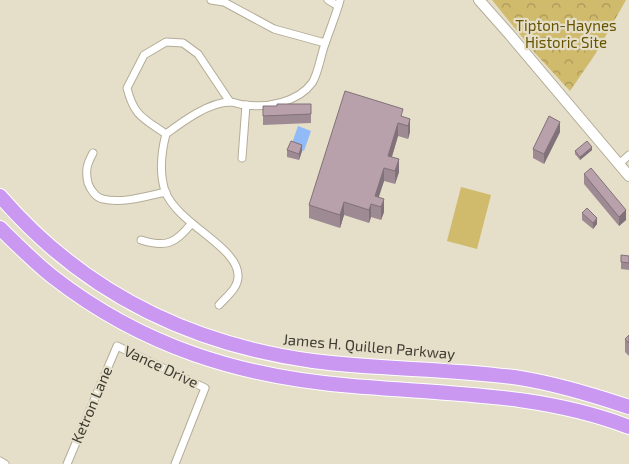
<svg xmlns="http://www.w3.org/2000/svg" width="629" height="464" viewBox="0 0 629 464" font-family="'Exo 2',sans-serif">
	<defs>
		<pattern id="park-crowns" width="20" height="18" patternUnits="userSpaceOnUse" patternTransform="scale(1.25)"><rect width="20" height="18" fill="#d0ba6c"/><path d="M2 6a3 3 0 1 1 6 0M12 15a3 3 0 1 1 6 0" fill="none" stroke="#aa9859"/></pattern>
	</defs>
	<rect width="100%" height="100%" fill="#e5dfc9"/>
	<!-- grass -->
	<path fill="#d0ba6c" d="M461,187l30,8 -14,54 -30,-8z"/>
	<!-- park -->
	<path fill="url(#park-crowns)" d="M492,0h134l-30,53 -26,38 -35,-38z"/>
	<!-- water -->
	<path fill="#91baf8" d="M298,126l13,5 -7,20 -13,-5z"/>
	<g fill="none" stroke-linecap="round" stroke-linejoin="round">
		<defs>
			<g id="street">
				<path d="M211,0l13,2 50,27 51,14"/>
				<path d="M328,0l10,6"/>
				<path d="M166,134c-23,-16 -32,-18 -39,-46l17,-33 22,-13 17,1 15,11 32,48"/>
				<path d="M93,153c-6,11 -8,17 -5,30 2,6 8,15 15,16 18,5 45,-3 63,-7"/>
				<path d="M242,158l4,-53"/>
				<path d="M619,164l10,-9"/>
				<path d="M141,240c25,8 35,3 50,-16"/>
				<path d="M219,305c7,-8 19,-17 19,-28 2,-30 -60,-52 -73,-86 -6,-19 -4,-38 1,-57 16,-12 43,-32 64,-32 5,0 10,3 15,3 23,3 53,-3 67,-22 6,-8 9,-29 13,-39 5,-15 11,-29 15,-44"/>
				<path d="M0,461l5,3"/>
				<path d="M67,464l50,-118 88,42 -30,76"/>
			</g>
			<path id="secondary" d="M479,0l31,35 119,141"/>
			<g id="highway">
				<path d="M0,196c82,95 189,148 313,165 68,9 138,7 207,17 37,6 73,17 109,29"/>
				<path d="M0,228c17,17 34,34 53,49 90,70 188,100 300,109 93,8 188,7 276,41"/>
			</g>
		</defs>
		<!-- street casing -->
		<use href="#street" stroke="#b3ad98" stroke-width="9"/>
		<!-- secondary casing -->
		<use href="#secondary" stroke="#b3ad98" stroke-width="12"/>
		<!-- highway casing -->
		<use href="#highway" stroke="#fff" stroke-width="16"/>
		<!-- street -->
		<use href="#street" stroke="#fff" stroke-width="7"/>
		<!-- secondary -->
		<use href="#secondary" stroke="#fff" stroke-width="10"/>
		<!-- highway -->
		<use href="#highway" stroke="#ca97f1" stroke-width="14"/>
	</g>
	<!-- wall -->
	<g fill="#9e8a93">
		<path d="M311,104v19l-48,2v-19h14z"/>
		<path d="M403,117l7,2v13l-2,7 -10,-3 -6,21 7,15 -4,12 -11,-3 -6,16 6,15 -3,8 -10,-3 -2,6 -25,-8 -4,13 -31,-10v-13z"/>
		<path d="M560,132l-16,32 -11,-6v-9z"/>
		<path d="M287,150l15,1 -3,9 -12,-3z"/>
		<path d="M592,150l-12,10 -5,-6v-3z"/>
		<path d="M584,174l42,46 -7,6 -35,-42z"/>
		<path d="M582,213l15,11 -4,5 -11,-9z"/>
		<path d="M629,256v14l-8,-1v-7z"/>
		<path d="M629,335v21l-4,-4v-13z"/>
	</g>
	<!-- shaded-wall -->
	<g fill="#817178">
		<path d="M410,119v13l-2,7v-13z"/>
		<path d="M560,122v10l-16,32v-10z"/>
		<path d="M398,123v13l-10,33v-13z"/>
		<path d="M302,145v6l-3,9v-6z"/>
		<path d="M592,147v3l-12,10v-3z"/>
		<path d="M399,159v13l-4,12v-13z"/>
		<path d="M384,168v13l-8,25 -1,-10z"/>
		<path d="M384,199v13l-3,8v-13z"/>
		<path d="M344,202v13l-4,13v-13z"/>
		<path d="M371,204v13l-2,6v-13z"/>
		<path d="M626,210v10l-7,6v-9z"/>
		<path d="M597,218v6l-4,5v-6z"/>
	</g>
	<!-- building -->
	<g fill="#b8a1ab" stroke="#817178">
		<path d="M345,91l58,18 -2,7 9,3 -2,7 -10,-3 -10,33 11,3 -4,12 -11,-3 -9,28 9,3 -3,8 -10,-3 -2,6 -25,-8 -4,13 -31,-10z"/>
		<path d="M277,104h34v10l-48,2v-10h14z"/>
		<path d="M549,116l11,6 -16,32 -11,-5z"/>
		<path d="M291,141l11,4 -3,9 -12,-4z"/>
		<path d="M587,141l5,6 -12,10 -5,-6z"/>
		<path d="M591,168l35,42 -7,7 -35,-43z"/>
		<path d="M587,208l10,10 -4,5 -11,-10z"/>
		<path d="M621,255l8,1v7l-8,-1z"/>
		<path d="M629,335v8l-4,-4z"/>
	</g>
	<g text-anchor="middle" stroke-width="4.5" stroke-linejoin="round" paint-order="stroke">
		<!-- park labels -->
		<g font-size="15" fill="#665400" stroke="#e5dfc9">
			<text x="566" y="31">Tipton-Haynes<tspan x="566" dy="17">Historic Site</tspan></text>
		</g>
		<!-- street labels -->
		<g font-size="15" fill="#3f3c33" stroke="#e5dfc9">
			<text transform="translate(369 347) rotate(5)" y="5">James H. Quillen Parkway</text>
			<text transform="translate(161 367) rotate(25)" y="5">Vance Drive</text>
			<text transform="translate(92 405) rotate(-67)" y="5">Ketron Lane</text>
		</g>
	</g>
</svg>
